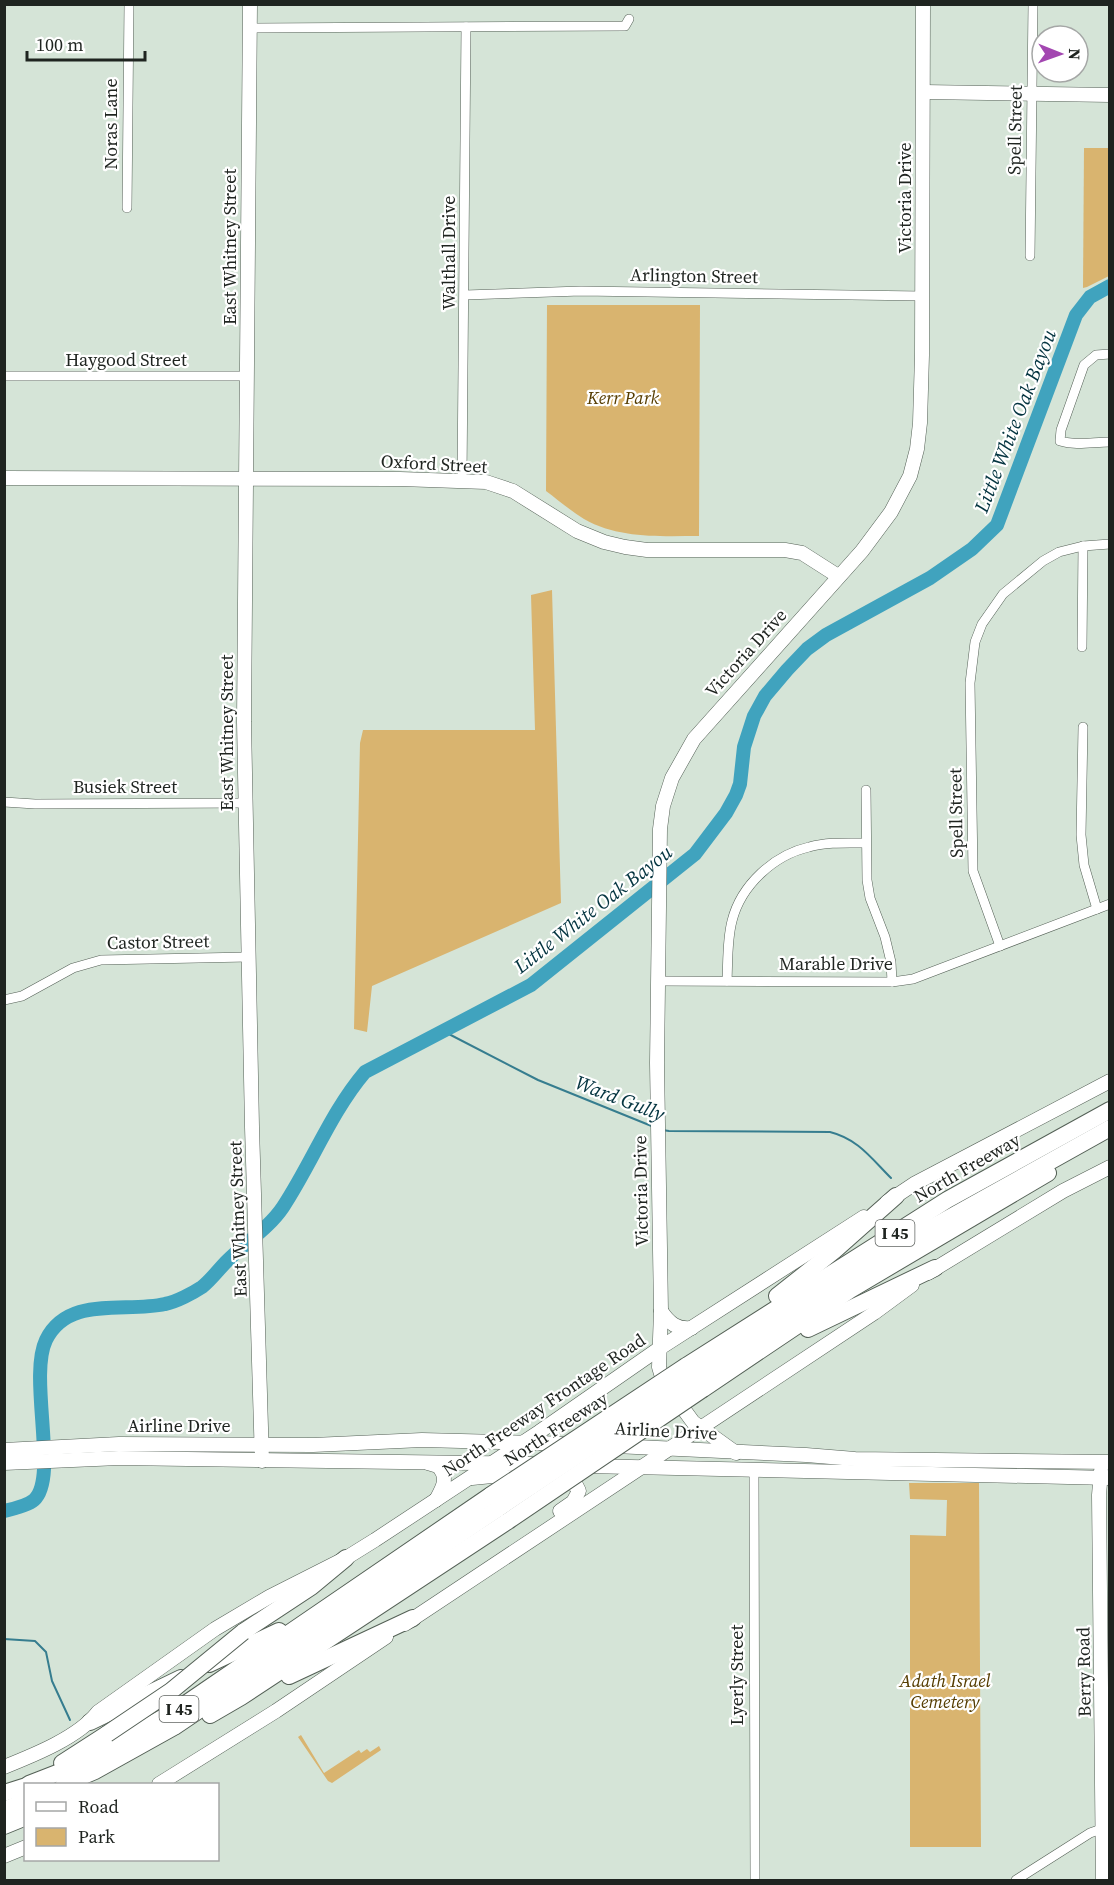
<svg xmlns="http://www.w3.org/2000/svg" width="1114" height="1885" viewBox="0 0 1114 1885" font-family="'Source Serif 4',serif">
	<rect width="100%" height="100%" fill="#d5e4d7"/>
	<!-- green -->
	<g fill="#d9b46f">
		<path d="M1084,148h26l-1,128 -22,11 -4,1z"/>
		<path d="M547,305h153l-1,231c-39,0 -80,3 -115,-17 -13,-8 -26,-19 -38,-28z"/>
		<path d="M552,590l9,313 -189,83 -5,46 -13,-3 6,-286 3,-13h172l-4,-135z"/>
		<path d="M909,1483h70l2,364h-71v-312l36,1 1,-36 -37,-1z"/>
		<path d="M301,1735l23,38 35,-23 2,3 6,-4 3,3 9,-6 2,4 -49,33 -4,-2 -30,-44z"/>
	</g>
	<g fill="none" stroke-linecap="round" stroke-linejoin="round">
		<!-- stream -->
		<g stroke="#367d8f" stroke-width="2">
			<path d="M443,1031l95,49 116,47"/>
			<path d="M662,1130l7,1 161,1c28,7 41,26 61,46"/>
			<path d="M4,1639l31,2 11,11 6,29 18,39"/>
		</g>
		<!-- river -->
		<path stroke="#40a3be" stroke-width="14" d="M4,1511c9,-2 23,-5 30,-11 25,-22 -6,-123 12,-160 22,-45 79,-27 119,-36 11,-2 28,-11 37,-17 9,-7 17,-18 25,-26 18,-18 42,-33 56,-54 29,-44 48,-95 82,-135l166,-87 164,-131 31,-41 10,-18 4,-11 4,-37 10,-31 11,-20 22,-26 20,-21 19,-14 104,-57 42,-29 25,-24 79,-210 14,-18 20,-11"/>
		<defs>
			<g id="street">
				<path d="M250,28l375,-2 4,-7"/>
				<path d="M127,208l2,-204"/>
				<path d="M1030,256l3,-252"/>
				<path d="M465,295l116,-4 341,5"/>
				<path d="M1110,354l-14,1 -12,10 -23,65 -1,11c16,5 33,1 50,1"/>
				<path d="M4,376h243"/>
				<path d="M462,480l4,-453"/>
				<path d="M1082,647l1,-101"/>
				<path d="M1083,727l-2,108 3,30 13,44"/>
				<path d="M866,790l1,90 3,18 15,39 6,25 1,20"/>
				<path d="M4,802l31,2 211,-1"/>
				<path d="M1000,946l-27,-75 -3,-188 5,-41 7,-18 21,-30 40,-33 16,-9 24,-6 27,-2"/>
				<path d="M657,981l235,1 21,-3 197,-75"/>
				<path d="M727,981c1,-20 0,-41 5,-60 9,-36 42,-66 77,-74 18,-5 37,-4 56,-4"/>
				<path d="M4,1000l18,-4 51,-28 28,-8 147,-3"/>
				<path d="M754,1469l1,411"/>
				<path d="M1016,1880l74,-47 20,-7"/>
			</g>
			<g id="secondary">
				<path d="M250,4l-6,718 8,405 10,334"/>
				<path d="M924,92l186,3"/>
				<path d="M4,478l396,1 86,3 27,9 64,40 27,11 21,5 22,3h138l17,3 36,23"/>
				<path d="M887,1202l27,-18 196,-103"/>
				<path d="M928,1273l135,-82 47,-24"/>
				<path d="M661,1311c8,12 16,19 31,17"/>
				<path d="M615,1446l191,9 49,4 255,3"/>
				<path d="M4,1450l115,-6 194,1 109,-5 150,4"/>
				<path d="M736,1453l-43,-31 -25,-34 -6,-11 -3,-10 2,-56 -4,-248 3,-234 3,-23 9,-28 22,-39 168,-188 29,-39 19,-36 7,-27 3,-26 2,-68 1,-351"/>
				<path d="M4,1463l115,-5 422,6"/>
				<path d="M428,1463l10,3c11,12 5,21 -2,34"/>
				<path d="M587,1466l523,12"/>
				<path d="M1101,1471l-2,24 4,385"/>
				<path d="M472,1478l20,-2 30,2"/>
				<path d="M559,1481l17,4 3,6 -6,11 -13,9"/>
				<path d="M405,1624l469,-311 38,-28"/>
				<path d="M4,1767c30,-12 75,-30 94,-55l117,-83 54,-32 77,-39 29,-18 164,-108 121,-84 204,-131"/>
				<path d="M159,1784l117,-73 110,-74"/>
				<path d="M4,1856l22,-9"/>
			</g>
			<g id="highway">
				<path d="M777,1296l57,-45 62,-55"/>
				<path d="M808,1329l127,-61"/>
				<path d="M686,1366l261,-166 163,-90"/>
				<path d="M695,1377l200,-129 215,-120"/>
				<path d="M703,1389l147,-99 198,-117"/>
				<path d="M243,1632l68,-45 35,-29"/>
				<path d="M209,1664l70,-33"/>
				<path d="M289,1676l124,-58"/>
				<path d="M210,1715l31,-18 267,-176"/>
				<path d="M90,1722l91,-44"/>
				<path d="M62,1763l45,-29"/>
				<path d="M29,1784l54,-21 95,-54 313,-214"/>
				<path d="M64,1784l31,-13 79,-44 325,-219"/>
				<path d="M4,1793l22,-7"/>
				<path d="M4,1810l22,-9"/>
				<path d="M4,1826l22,-9"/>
			</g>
		</defs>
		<!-- street casing -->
		<use href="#street" stroke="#546056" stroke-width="10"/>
		<!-- secondary casing -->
		<use href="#secondary" stroke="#546056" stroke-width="15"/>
		<!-- highway casing -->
		<use href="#highway" stroke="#546056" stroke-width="18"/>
		<!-- street -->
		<use href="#street" stroke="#fff" stroke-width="9"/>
		<!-- secondary -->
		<use href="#secondary" stroke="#fff" stroke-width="14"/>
		<!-- highway -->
		<use href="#highway" stroke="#fff" stroke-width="16"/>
		<defs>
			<g id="highway-bridge">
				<path d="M491,1495l195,-129"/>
				<path d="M499,1508l196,-131"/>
				<path d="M508,1521l195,-132"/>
				<path d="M107,1734l64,-43 72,-59"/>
			</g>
		</defs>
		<!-- highway-bridge casing -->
		<use href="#highway-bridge" stroke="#546056" stroke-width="18" stroke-linecap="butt"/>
		<!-- highway-bridge -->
		<use href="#highway-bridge" stroke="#fff" stroke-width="16"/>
	</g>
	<g text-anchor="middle" stroke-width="4.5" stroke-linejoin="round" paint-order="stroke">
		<!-- shield labels -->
		<g fill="#fff" stroke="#626663" stroke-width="1.5">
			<rect x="875.5" y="1220" width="39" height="26" rx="4.5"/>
			<rect x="159.5" y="1696" width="39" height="26" rx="4.5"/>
		</g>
		<g font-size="16" font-weight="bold" fill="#1f2420">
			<text x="895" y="1239">I 45</text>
			<text x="179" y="1715">I 45</text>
		</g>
		<!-- street labels -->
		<g font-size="18" fill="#1f2420" stroke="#fff">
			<text transform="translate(111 124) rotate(-90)" y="6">Noras Lane</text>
			<text transform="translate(1015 130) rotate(-89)" y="6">Spell Street</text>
			<text transform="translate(905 198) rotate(-90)" y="6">Victoria Drive</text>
			<text transform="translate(230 247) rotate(-90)" y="6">East Whitney Street</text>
			<text transform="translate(449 253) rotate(-90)" y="6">Walthall Drive</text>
			<text transform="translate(694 276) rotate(1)" y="6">Arlington Street</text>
			<text x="126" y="366">Haygood Street</text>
			<text transform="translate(434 464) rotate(3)" y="6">Oxford Street</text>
			<text transform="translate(746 653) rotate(-48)" y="6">Victoria Drive</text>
			<text transform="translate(227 733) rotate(-90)" y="6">East Whitney Street</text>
			<text x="125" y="793">Busiek Street</text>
			<text transform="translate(956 813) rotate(-91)" y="6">Spell Street</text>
			<text transform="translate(158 942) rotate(-1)" y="6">Castor Street</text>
			<text x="836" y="970">Marable Drive</text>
			<text transform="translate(967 1168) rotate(-30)" y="6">North Freeway</text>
			<text transform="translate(641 1191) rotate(-91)" y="6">Victoria Drive</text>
			<text transform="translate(238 1219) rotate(-92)" y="6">East Whitney Street</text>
			<text transform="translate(544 1405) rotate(-34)" y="6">North Freeway Frontage Road</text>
			<text x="179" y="1432">Airline Drive</text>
			<text transform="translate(556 1429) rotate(-33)" y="6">North Freeway</text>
			<text transform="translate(666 1431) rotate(3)" y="6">Airline Drive</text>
			<text transform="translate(1084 1672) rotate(-91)" y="6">Berry Road</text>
			<text transform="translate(737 1675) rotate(-90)" y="6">Lyerly Street</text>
		</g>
		<!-- park labels -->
		<g font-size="18" font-style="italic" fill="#553c00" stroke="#fff">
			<text x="623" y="404">Kerr Park</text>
			<text x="945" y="1687">Adath Israel<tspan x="945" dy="21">Cemetery</tspan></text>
		</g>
		<!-- water labels -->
		<g font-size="20" font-style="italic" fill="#043440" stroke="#fff">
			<text transform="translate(1015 421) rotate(-69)" y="7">Little White Oak Bayou</text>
			<text transform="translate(593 909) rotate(-38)" y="7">Little White Oak Bayou</text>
			<text transform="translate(620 1098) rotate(21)" y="7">Ward Gully</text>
		</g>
	</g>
	<!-- border -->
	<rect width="1114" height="1885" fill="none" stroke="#1f2420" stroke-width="12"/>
	<!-- legend -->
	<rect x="24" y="1783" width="195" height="78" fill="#ffffff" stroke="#a5a7a6" stroke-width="1.5"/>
	<rect x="36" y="1802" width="30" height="9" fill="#ffffff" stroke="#a5a7a6" stroke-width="1.5"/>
	<text x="78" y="1813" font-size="18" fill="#1f2420">Road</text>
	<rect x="36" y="1828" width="30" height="18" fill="#d9b46f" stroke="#a5a7a6" stroke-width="1.5"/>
	<text x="78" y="1843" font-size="18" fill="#1f2420">Park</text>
	<!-- north arrow -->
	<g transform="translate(1060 54) rotate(91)"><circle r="28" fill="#ffffff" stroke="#a5a7a6" stroke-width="1.5"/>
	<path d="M0-4.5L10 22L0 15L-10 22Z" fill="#a347b1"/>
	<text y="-9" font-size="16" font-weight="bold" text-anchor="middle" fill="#1f2420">N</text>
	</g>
	<!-- scale -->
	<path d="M27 51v9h118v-9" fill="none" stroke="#1f2420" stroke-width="3"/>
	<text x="36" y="51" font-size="18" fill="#1f2420" stroke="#ffffff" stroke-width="4.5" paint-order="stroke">100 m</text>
</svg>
